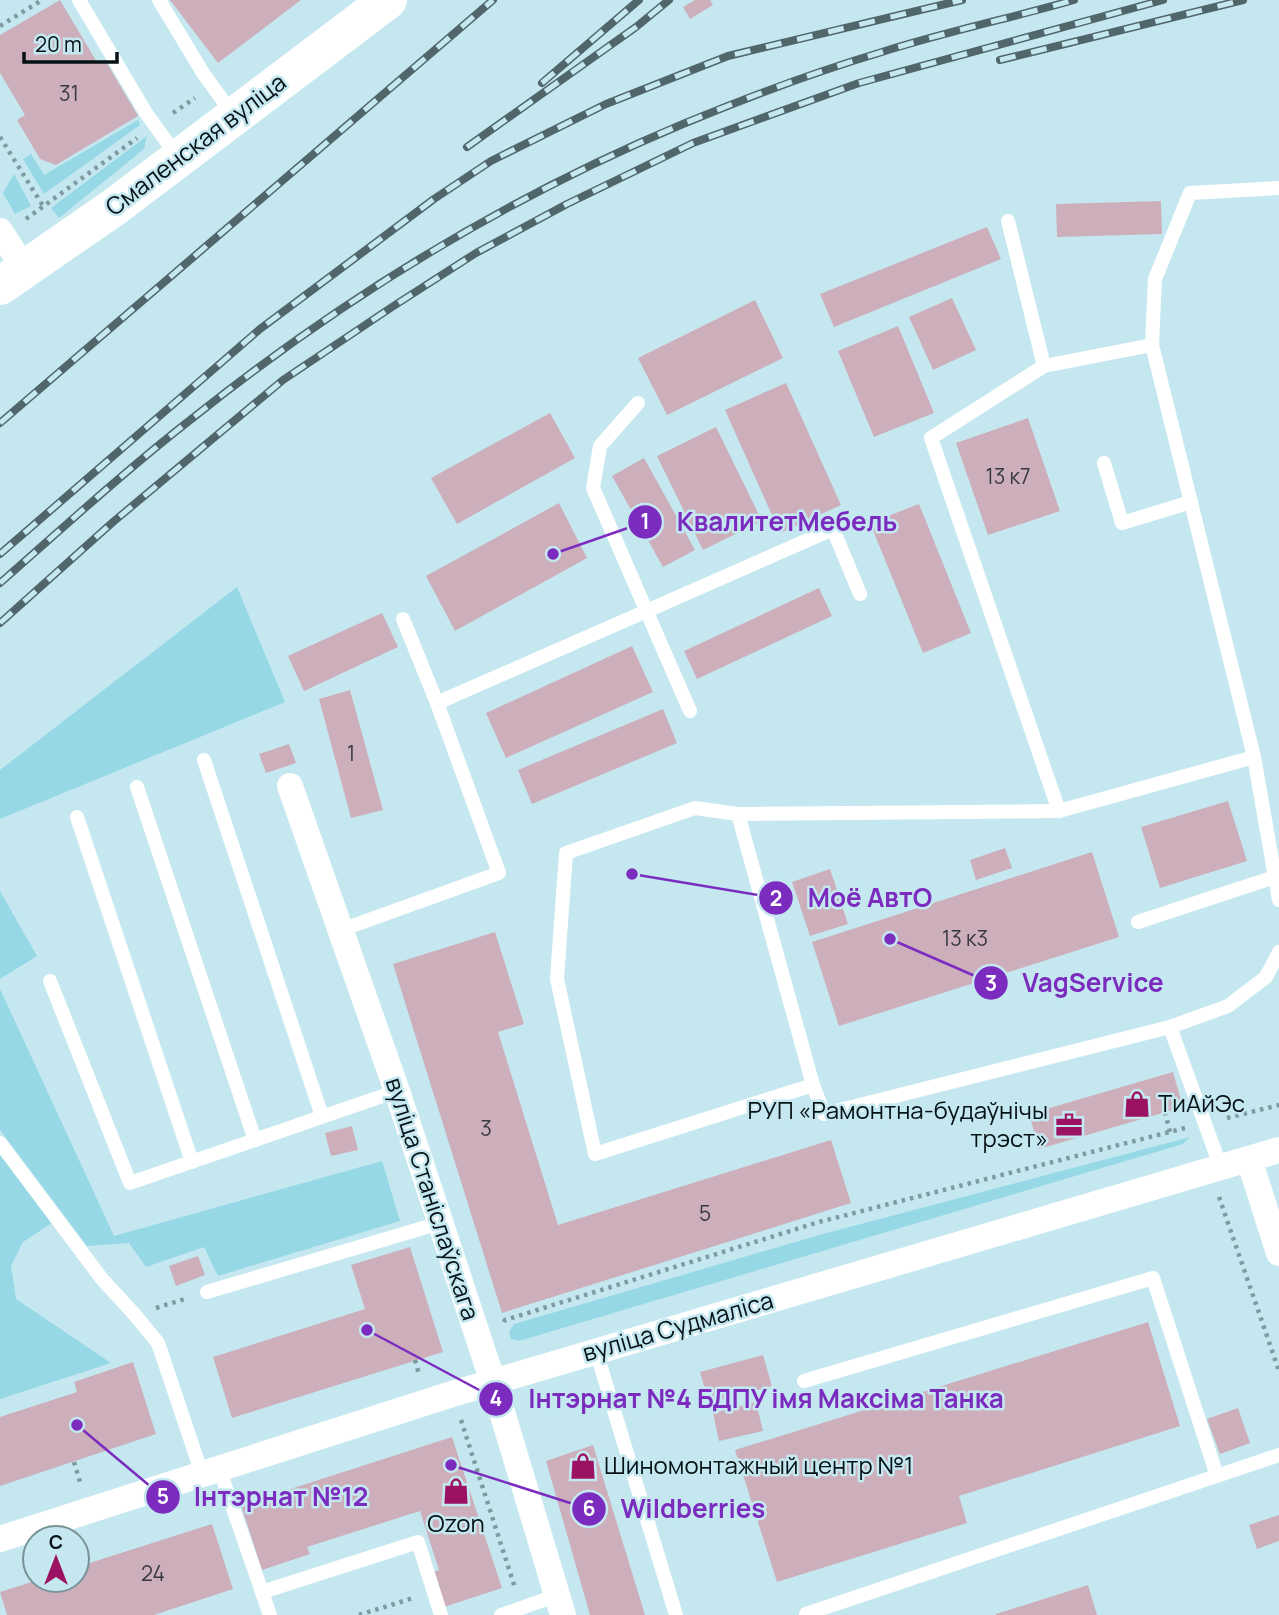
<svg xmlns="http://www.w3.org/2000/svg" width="1279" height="1615" viewBox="0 0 1279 1615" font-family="Manrope,sans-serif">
	<rect width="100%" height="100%" fill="#c5e8f0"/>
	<!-- green -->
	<g fill="#96d8e6">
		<path d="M138,120l2,5 -96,69 -21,-35 8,-5 13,21z"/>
		<path d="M147,136l-3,13 -85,69 -8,-10z"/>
		<path d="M14,174l17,32 -16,8 -12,-21z"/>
		<path d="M237,587l48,115 -285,117v-49z"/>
		<path d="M0,891l37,65 -37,23z"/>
		<path d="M0,989l114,247 268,-75 18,60 -182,55 -14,-29 -58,20 -17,-24 -42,3 -87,-116z"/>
		<path d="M1190,1137l-7,7 -664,197 -8,-2 -2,-7 5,-8 309,-90z"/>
		<path d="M0,1154l52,69 -29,19 -12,24 5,33 95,64 -111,36z"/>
	</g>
	<!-- building -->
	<g fill="#cdafbb">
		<path d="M60,0l38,64 7,-4 33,56 -82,49 -16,-6 -23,-39 8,-5 -25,-42v-38z"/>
		<path d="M170,0h131l-83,63z"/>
		<path d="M695,0h15l3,5 -23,14 -7,-12z"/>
		<path d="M1161,201l1,33 -105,3 -1,-33z"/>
		<path d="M987,227l14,32 -167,68 -14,-33z"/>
		<path d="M952,298l24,52 -43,20 -24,-53z"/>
		<path d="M755,300l28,58 -116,57 -29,-57z"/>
		<path d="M898,326l36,87 -60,24 -36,-86z"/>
		<path d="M786,383l55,122 -61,28 -55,-123z"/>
		<path d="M550,413l25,45 -118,66 -26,-46z"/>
		<path d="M1028,418l32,93 -72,24 -32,-92z"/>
		<path d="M716,427l46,94 -59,29 -46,-94z"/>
		<path d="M644,458l51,92 -32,17 -51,-91z"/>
		<path d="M559,503l28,55 -132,73 -29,-55z"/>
		<path d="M919,504l52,129 -48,20 -53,-130z"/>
		<path d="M819,588l13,28 -135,63 -13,-28z"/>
		<path d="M382,613l16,34 -94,44 -16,-35z"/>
		<path d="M632,646l21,46 -147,66 -20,-45z"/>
		<path d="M350,690l33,120 -32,8 -32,-119z"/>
		<path d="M663,709l14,34 -145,61 -14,-34z"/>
		<path d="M289,744l7,19 -30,10 -7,-19z"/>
		<path d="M1228,801l19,60 -87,27 -19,-61z"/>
		<path d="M1005,848l7,20 -36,12 -6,-20z"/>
		<path d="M1092,852l27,85 -280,89 -27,-84z"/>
		<path d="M830,869l18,55 -38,12 -18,-54z"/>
		<path d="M495,932l29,92 -26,8 60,193 273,-85 20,63 -349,110 -109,-349z"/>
		<path d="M1173,1072l10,35 -144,42 -10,-35z"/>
		<path d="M352,1126l6,24 -27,6 -6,-23z"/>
		<path d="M410,1247l33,105 -211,66 -19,-61 152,-48 -14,-44z"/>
		<path d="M198,1256l7,19 -29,11 -7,-20z"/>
		<path d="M1148,1322l32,104 -221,70 8,27 -190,59 -42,-132z"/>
		<path d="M763,1355l9,31 -63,17 -9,-31z"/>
		<path d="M133,1362l23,72 -156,52v-69l77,-25 -3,-10z"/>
		<path d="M756,1402l7,29 -44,10 -6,-28z"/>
		<path d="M1238,1408l12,35 -30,11 -13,-35z"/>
		<path d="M452,1437l50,151 -61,20 -11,-35 9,-3 -19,-59 -113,36 3,7 -48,16 -21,-65z"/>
		<path d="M593,1445l52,170h-55l-44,-154z"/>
		<path d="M1279,1515v26l-22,8 -8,-24z"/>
		<path d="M212,1524l21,65 -79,26h-147l-7,-23 38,-12h39v-13z"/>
		<path d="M1088,1585l9,30h-101v-1z"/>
	</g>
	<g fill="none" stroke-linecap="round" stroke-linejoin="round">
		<!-- path -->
		<g stroke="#7f9aa0" stroke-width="4.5" stroke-dasharray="3.5 5" stroke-linecap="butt">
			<path d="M0,26l42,-26"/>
			<path d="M173,113l22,-15"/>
			<path d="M0,137l43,69"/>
			<path d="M26,219l111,-81"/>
			<path d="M1165,1112l5,20"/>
			<path d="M1227,1118l52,-13"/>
			<path d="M1219,1197l60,174"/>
			<path d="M156,1308l32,-10"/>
			<path d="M504,1322l1,-2 314,-98 366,-94"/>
			<path d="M415,1360l4,14"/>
			<path d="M461,1420l54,168"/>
			<path d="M74,1462l6,20"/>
			<path d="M359,1615l54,-17"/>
		</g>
		<!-- lane -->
		<g stroke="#fff" stroke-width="14">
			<path d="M79,0l67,113 31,43"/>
			<path d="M159,0l44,73 31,43"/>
			<path d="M1008,221l36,145"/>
			<path d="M1152,345l3,-66 35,-86 89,-5"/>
			<path d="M638,403l-38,43 -7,42 97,223"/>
			<path d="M1104,463l18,60 69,-21"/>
			<path d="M403,619l34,84"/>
			<path d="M1254,757l-195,54 -128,-373 113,-72 108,-21 102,412 25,143"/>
			<path d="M204,760l118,356"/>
			<path d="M137,787l118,353"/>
			<path d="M1059,811l-321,3 75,271 11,29 346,-87 58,-21 38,-29 13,-25"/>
			<path d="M738,814l-43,-6 -129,45 -9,126 38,175 218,-69"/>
			<path d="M77,817l115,345"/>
			<path d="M1138,922l137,-45"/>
			<path d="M341,930l158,-57 -62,-170 396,-174 27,65"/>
			<path d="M50,981l80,202 267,-92"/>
			<path d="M1170,1027l51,141"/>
			<path d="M0,1143l102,136 33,36 23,28 44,131"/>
			<path d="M207,1292l233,-69"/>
			<path d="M596,1351l80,264"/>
			<path d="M804,1381l349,-103 64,198"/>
			<path d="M219,1468l51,147"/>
			<path d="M262,1592l156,-50 23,73"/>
			<path d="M806,1614l473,-159"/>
			<path d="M501,1615l57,-20"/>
		</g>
		<!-- street -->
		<g stroke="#fff" stroke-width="26">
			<path d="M0,231l25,39"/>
			<path d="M290,786l107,305 96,291 70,233"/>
			<path d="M1249,1159l30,94"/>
			<path d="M0,1539l452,-145 827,-244"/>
		</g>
		<!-- secondary -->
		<path stroke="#fff" stroke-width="38" d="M0,286l113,-78 275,-208"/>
		<defs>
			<g id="rail">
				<path d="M1000,60l243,-60"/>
				<path d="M542,83l97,-83"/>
				<path d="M467,147l169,-120 33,-27"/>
				<path d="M0,423l493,-423"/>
				<path d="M0,554l260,-225 174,-130 57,-38 115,-57 122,-48 234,-56"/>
				<path d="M0,583c64,-56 127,-114 194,-166 148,-118 314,-220 489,-293 65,-27 132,-52 199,-72 63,-20 129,-34 192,-52"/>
				<path d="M0,623l113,-101 170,-142 109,-73 84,-54 91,-49 126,-61 166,-60 304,-83"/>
			</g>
		</defs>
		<!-- rail casing -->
		<use href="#rail" stroke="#51666b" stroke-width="8"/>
		<!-- rail -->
		<use href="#rail" stroke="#c5e8f0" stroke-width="5" stroke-dasharray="16" stroke-linecap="butt"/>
	</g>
	<!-- icons -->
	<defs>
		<symbol id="shop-bare" viewBox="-9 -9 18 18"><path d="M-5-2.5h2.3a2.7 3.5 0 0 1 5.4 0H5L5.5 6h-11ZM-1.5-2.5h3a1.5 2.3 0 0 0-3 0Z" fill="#9c1262" stroke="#c5e8f0" stroke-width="2.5" paint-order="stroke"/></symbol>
		<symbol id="office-bare" viewBox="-9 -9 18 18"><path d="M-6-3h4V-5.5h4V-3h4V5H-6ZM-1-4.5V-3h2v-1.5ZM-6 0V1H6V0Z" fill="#9c1262" stroke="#c5e8f0" stroke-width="2.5" paint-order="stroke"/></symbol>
	</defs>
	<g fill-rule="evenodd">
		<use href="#shop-bare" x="1118" y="1085" width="38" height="38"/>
		<use href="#office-bare" x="1050" y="1106" width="38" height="38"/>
		<use href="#shop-bare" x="564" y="1447" width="38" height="38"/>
		<use href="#shop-bare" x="437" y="1472" width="38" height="38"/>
	</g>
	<g text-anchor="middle" stroke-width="5" stroke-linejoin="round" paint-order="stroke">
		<!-- number labels -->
		<g font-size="21" fill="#38393e">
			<text x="69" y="101">31</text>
			<text x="1008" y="484">13 к7</text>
			<text x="351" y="761">1</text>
			<text x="965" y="946">13 к3</text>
			<text x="486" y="1136">3</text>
			<text x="705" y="1221">5</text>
			<text x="153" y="1581">24</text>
		</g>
		<!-- street labels -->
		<g font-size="24" fill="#061215" stroke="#c5e8f0">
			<text transform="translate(196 145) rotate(-37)" y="8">Смаленская вуліца</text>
			<text transform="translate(432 1199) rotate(72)" y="8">вуліца Станіслаўскага</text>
			<text transform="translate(678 1327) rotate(-16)" y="8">вуліца Судмаліса</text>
		</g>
		<!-- poi labels -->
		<g font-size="24" fill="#061215" stroke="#c5e8f0" text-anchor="start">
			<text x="1158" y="1112">ТиАйЭс</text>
			<text x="1048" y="1119" text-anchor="end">РУП «Рамонтна-будаўнічы<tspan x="1048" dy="28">трэст»</tspan></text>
			<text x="604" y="1474">Шиномонтажный центр №1</text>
			<text x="456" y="1532" text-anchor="middle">Ozon</text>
		</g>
	</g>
	<!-- callouts -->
	<path fill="none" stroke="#7b2cbf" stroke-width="2.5" d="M553 554L645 522M632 874L776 898M890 939L991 983M367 1330L496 1399M77 1425L163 1497M451 1465L589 1509"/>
	<g fill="#7b2cbf" stroke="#c5e8f0" stroke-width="2.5">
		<circle cx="553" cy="554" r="7"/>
		<circle cx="632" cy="874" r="7"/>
		<circle cx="890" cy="939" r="7"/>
		<circle cx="367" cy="1330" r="7"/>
		<circle cx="77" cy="1425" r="7"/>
		<circle cx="451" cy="1465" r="7"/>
		<circle cx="645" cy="522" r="18"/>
		<circle cx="776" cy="898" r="18"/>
		<circle cx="991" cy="983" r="18"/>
		<circle cx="496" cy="1399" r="18"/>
		<circle cx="163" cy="1497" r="18"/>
		<circle cx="589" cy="1509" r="18"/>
	</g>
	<g font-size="21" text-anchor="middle" font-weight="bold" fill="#fff">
		<text x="645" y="529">1</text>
		<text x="776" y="906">2</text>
		<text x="991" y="991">3</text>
		<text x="496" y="1406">4</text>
		<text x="163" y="1504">5</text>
		<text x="589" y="1516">6</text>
	</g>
	<g font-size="26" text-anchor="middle" font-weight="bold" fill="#7b2cbf" stroke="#c5e8f0" stroke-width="5" stroke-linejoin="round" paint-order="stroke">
		<text x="787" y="531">КвалитетМебель</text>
		<text x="870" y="907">Моё АвтО</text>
		<text x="1093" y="992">VagService</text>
		<text x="766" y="1408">Інтэрнат №4 БДПУ імя Максіма Танка</text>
		<text x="281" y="1506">Інтэрнат №12</text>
		<text x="693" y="1518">Wildberries</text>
	</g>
	<!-- north arrow -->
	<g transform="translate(56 1559)"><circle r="33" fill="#c5e8f0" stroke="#799298" stroke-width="2"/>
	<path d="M0-5L12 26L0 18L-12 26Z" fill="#9c1262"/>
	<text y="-10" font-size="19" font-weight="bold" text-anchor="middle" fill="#061215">С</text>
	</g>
	<!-- scale -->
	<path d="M24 52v10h93v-10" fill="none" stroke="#061215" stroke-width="3.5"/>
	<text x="35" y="52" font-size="21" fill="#061215" stroke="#c5e8f0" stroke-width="5" paint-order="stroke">20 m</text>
</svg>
